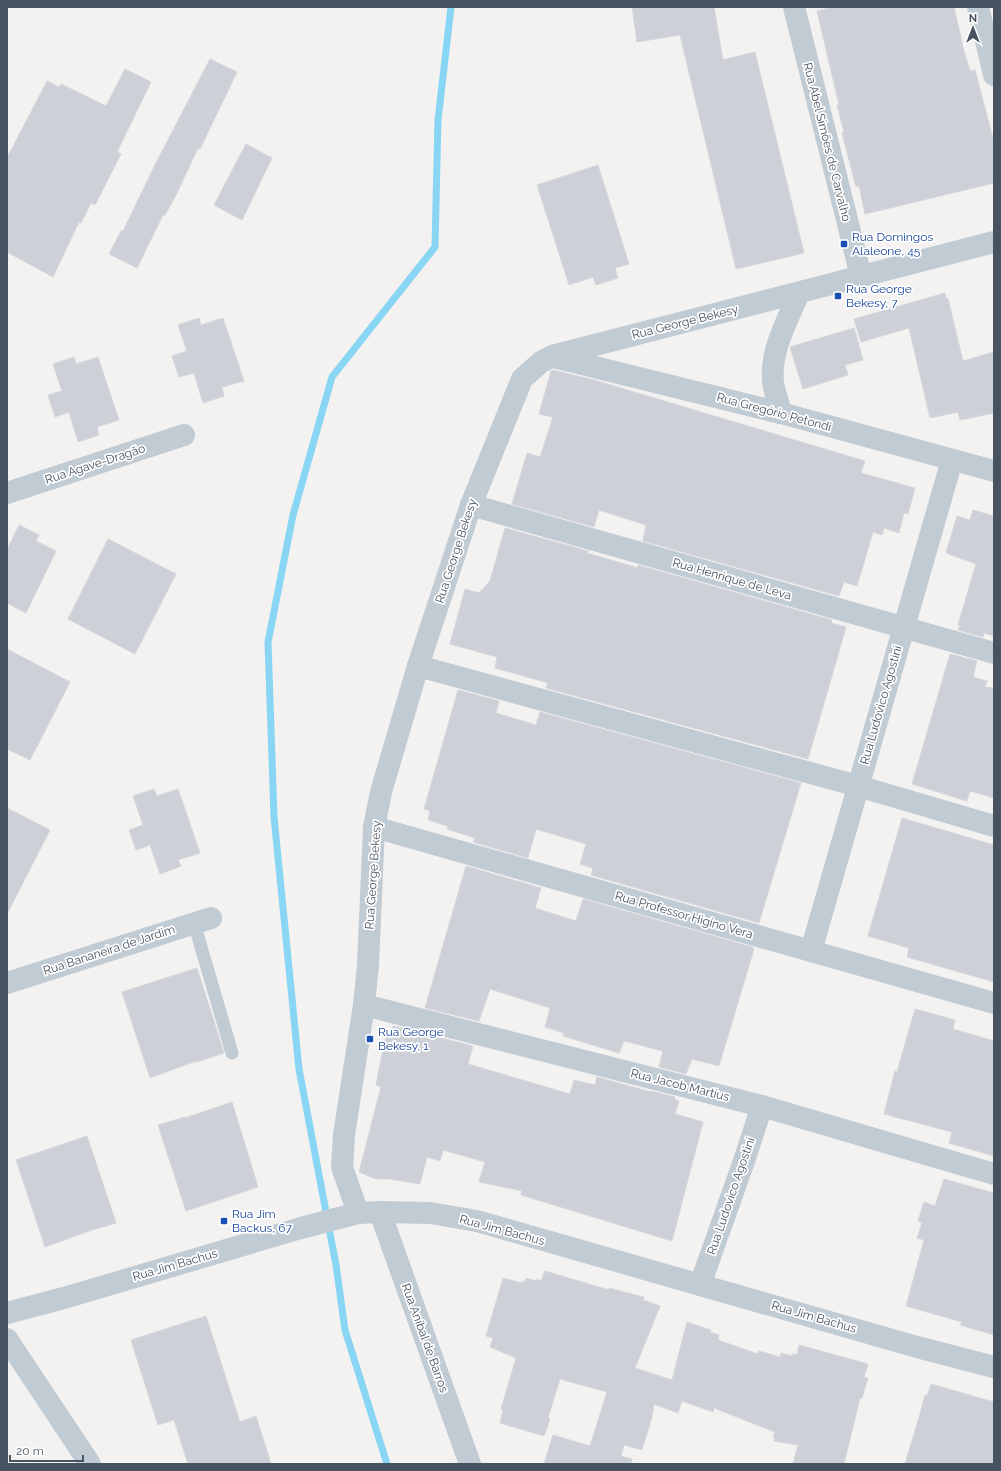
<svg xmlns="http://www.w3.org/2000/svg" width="1001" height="1471" viewBox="0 0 1001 1471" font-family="Raleway,sans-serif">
	<rect width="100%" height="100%" fill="#f4f1f1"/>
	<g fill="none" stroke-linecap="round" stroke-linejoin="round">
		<!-- stream -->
		<path stroke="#88d6f3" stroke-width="7" d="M387,1464l-42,-134 -9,-65 -37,-196 -25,-252 -6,-175 25,-127 39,-138 103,-130 3,-127 13,-113"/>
	</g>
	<!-- building -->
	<g fill="#cdd0d6" stroke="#d5d7dd">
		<path d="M632,7h82l9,53 32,-8 49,201 -68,16 -56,-234 -43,7z"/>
		<path d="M834,7h120l10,44 6,20 5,-1 19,72v41l-129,31 -6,-28 -3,1 -14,-54 2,-1 -7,-27h2l-22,-94z"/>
		<path d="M210,59l27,13 -26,54 -11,23 -2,-1 -21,45 -12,22h-2l-26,53 -28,-14 12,-23h2l33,-68z"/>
		<path d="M125,69l26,13 -34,70 4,2 -26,51 -4,-2 -10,20 -2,-1 -26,55 -46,-25v-94l40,-77 12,6 2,-3 45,22z"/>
		<path d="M246,144l26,14 -30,62 -28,-15z"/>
		<path d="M598,165l31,99 -14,4 3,10 -22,7 -3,-8 -24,8 -32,-100z"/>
		<path d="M945,293l1,5 2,1 15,62 31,-9v61l-34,7 -2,-8 -28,6 -21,-90 -48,14 -7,-23z"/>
		<path d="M199,318l2,7 22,-7 21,63 -22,6 2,9 -21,7 -9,-30 -15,4 -7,-21 15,-5 -9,-26z"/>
		<path d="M854,328l9,32 -18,5 3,10 -45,14 -13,-42z"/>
		<path d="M74,357l2,7 22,-7 21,63 -22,7 2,8 -21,7 -9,-30 -14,5 -7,-22 14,-4 -9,-27z"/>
		<path d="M553,370l41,10 271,81 -4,12 54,15 -7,26 -4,-1 -5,20 -15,-5 -2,7 -9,-3 -16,54 -13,-4 -5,14 -196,-55 3,-16 -47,-15 -5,17 -82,-23 15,-51 13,4 13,-40 -14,-3 12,-43z"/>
		<path d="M973,510l21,6v120l-10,-3 -1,4 -25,-7 2,-4 -2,-1 18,-61 -30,-11 11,-37 13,4z"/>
		<path d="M19,525l20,10 -3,6 20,10 -30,62 -19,-10v-53z"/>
		<path d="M505,528l83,23 -1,2 51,15v-3l194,55 -1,3 15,4 -38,132 -262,-71 2,-5 -53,-15 2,-11 -47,-13 15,-55 14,4 11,-12z"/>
		<path d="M108,539l68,35 -41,80 -67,-35z"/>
		<path d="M7,649l63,33 -40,78 -23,-11z"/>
		<path d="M950,654l27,7 -4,16 14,4 -2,6 9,1v110l-24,-7 -3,10 -55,-17z"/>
		<path d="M458,690l41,11 -3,12 40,12 4,-13 261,71 -42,140 -168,-48 2,-6 -1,-1 -12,-4 6,-20 -50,-15 -8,29 -55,-16 2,-4 -28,-9 1,-3 -20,-6 2,-9 -6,-2z"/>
		<path d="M154,789l3,7 21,-7 22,64 -22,7 3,6 -21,8 -10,-29 -14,5 -7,-20 14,-5 -10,-29z"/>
		<path d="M7,808l43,22 -43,84z"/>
		<path d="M902,818l92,27v137l-87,-25 2,-9 -41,-12z"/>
		<path d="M466,866l75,22 -6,20 41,13 7,-22 169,48 2,2 -35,117 -27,-7 -6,15 -27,-7 4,-16 -39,-10 -5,12 -56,-17 1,-3 -19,-6 5,-19 -60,-19 -11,32 -54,-13z"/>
		<path d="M197,968l27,85 -27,9 -1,-1 -46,17 -28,-86z"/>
		<path d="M915,1009l40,11 -2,9 41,12v115l-45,-13 3,-11 -68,-18 11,-43 2,1z"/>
		<path d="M394,1026l79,20 -5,18 102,30 4,-14 21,5 2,-8 54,15v-1l24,6 -1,2 5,2 -4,13 28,8 -31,119 -151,-46 1,-4 -43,-9 6,-20 -42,-12 -3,11 -13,-4 -7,27 -30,-5h-14l-17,-7 22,-85 -5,-2 8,-42 4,-11z"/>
		<path d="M232,1102l26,85 -72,24 -28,-86 27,-8v1z"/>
		<path d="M87,1136l29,87 -27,8 -44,16 -29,-87z"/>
		<path d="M944,1179l50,14v142l-34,-10 2,-3 -56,-16 18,-66 -7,-2 5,-15 -4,-2 6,-19 11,4z"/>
		<path d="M545,1271l64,19v-2l35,9 -1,3 17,6 -25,62 37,12 15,-58 24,8 -1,2 9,3 -1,5 40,14 1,-3 21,6 1,-4 11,3v-2l5,1 2,-10 69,19 -4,13 4,1 -6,20h-2l-16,66h-51l5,-19 -24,-4 1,-3h-2l2,-6 -61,-24 -1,4 -31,-11 -4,12 -24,-9 -2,13 -10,33 -18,-5 -3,11 11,3 -1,5h-87l9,-29 37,11 17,-54 -47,-13 -12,39 2,1 -6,17 -44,-13 3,-13 -2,-1 15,-51 -26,-11 3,-9 -7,-2 17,-58 19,5v-2l3,1 1,-4 10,3v-2l5,2z"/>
		<path d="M206,1316l34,106 16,-6 15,48h-83l-14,-44 -16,5 -27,-85z"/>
		<path d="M931,1384l63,18v62h-89l15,-50 5,-19 2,1z"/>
	</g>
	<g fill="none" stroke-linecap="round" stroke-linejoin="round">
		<!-- service -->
		<path stroke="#c1cbd4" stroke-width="13" d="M194,923l38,130"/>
		<!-- minor -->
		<g stroke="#c1cbd4" stroke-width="22">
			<path d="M794,7l67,269"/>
			<path d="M978,7l16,68"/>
			<path d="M554,357l227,56 213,58"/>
			<path d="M781,413c-2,-10 -7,-21 -8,-31 -3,-31 14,-61 26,-89"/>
			<path d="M7,493l177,-58"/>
			<path d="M471,505l523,148"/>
			<path d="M418,666l440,120 136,40"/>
			<path d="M374,827l620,176"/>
			<path d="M811,951l141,-491"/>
			<path d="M7,983l204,-65"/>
			<path d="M364,1005l398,101 232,68"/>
			<path d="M380,1212l90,252"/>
			<path d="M358,1213l-16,-46 2,-32 20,-130 4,-40 6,-138 7,-35 37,-126 53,-161 51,-126 19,-17 11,-6 442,-114"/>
			<path d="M700,1285l43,-121 19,-58"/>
			<path d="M7,1313l57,-15 237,-70 57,-15 22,-1 50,1 47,8 440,126 77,20"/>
		</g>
		<!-- tertiary -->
		<path stroke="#c1cbd4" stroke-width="22" d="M7,1339l83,125"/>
	</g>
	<!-- markers -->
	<g fill="#1a4fb4" stroke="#fff" stroke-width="1.5">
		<rect x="840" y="240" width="8" height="8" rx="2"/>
		<rect x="834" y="292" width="8" height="8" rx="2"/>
		<rect x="366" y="1035" width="8" height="8" rx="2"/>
		<rect x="220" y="1217" width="8" height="8" rx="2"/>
	</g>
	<g text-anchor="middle" stroke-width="3.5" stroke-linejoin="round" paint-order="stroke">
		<!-- street labels -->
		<g font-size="12" fill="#475360" stroke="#fff">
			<text transform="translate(827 142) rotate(76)" y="4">Rua Abel Simões de Carvalho</text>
			<text transform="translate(685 322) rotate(-14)" y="4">Rua George Bekesy</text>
			<text transform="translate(774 412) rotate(15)" y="4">Rua Gregório Petondi</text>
			<text transform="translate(95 464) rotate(-18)" y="4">Rua Agave-Dragão</text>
			<text transform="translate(456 551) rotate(-72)" y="4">Rua George Bekesy</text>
			<text transform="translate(732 579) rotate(16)" y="4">Rua Henrique de Leva</text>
			<text transform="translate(881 705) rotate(-74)" y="4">Rua Ludovico Agostini</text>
			<text transform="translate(373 875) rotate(-86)" y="4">Rua George Bekesy</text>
			<text transform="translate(684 915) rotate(16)" y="4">Rua Professor Higino Vera</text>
			<text transform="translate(109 950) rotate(-18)" y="4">Rua Bananeira de Jardim</text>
			<text transform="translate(680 1085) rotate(14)" y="4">Rua Jacob Martius</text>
			<text transform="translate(731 1196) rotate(-71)" y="4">Rua Ludovico Agostini</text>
			<text transform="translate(502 1230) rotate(15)" y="4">Rua Jim Bachus</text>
			<text transform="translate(175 1265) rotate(-16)" y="4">Rua Jim Bachus</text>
			<text transform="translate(814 1317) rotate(16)" y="4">Rua Jim Bachus</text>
			<text transform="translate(425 1338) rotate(70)" y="4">Rua Aníbal de Barros</text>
		</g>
		<!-- transit labels -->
		<g font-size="12" fill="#164399" stroke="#fff" text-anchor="start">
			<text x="852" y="241">Rua Domingos<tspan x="852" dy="14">Alaleone, 45</tspan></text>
			<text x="846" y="293">Rua George<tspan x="846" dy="14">Bekesy, 7</tspan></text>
			<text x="378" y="1036">Rua George<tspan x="378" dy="14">Bekesy, 1</tspan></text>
			<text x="232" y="1218">Rua Jim<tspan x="232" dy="14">Backus, 67</tspan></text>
		</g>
	</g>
	<!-- border -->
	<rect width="1001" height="1471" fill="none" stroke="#475360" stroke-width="16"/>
	<!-- north arrow -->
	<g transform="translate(973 28)" stroke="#ffffff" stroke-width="3" paint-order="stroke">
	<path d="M0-3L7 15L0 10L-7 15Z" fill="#475360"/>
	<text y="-6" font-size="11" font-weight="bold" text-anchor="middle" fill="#475360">N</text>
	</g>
	<!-- scale -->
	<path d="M10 1455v6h73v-6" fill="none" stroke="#475360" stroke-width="2"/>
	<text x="16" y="1455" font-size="12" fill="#475360" stroke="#ffffff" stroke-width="3" paint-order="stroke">20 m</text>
</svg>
